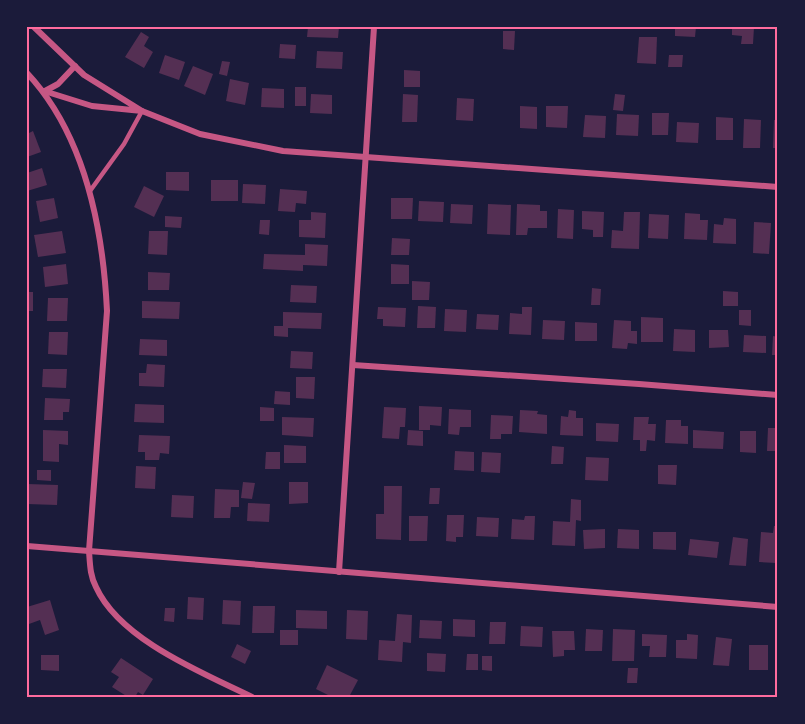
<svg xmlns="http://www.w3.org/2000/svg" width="805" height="724" viewBox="0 0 805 724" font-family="Signika,sans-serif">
	<rect width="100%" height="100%" fill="#1b1b3a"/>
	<!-- building -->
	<g fill="#542f53">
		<path d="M308,27h31l-1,11 -31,-1z"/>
		<path d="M675,27h21l-1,10 -20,-1z"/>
		<path d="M732,27h22l-1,17h-12l1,-8 -10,-1z"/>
		<path d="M503,31h12l-1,19 -11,-1z"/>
		<path d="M141,32l8,5 -5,9 9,6 -9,16 -19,-11z"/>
		<path d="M639,37h18l-1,27 -19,-1z"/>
		<path d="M280,44l16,1 -1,14 -16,-1z"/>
		<path d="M317,51l26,1 -1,17 -26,-1z"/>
		<path d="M165,55l20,7 -6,18 -20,-7z"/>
		<path d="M669,55h14l-1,12h-14z"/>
		<path d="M222,61l8,1 -3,14 -8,-2z"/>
		<path d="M193,66l20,8 -8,21 -21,-9z"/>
		<path d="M404,70l16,1v16h-16z"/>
		<path d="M230,79l19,4 -4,22 -19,-4z"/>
		<rect x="295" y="87" width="11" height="19"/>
		<path d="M262,88l22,1v19l-23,-1z"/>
		<path d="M311,94l21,1v19l-22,-1z"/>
		<path d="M403,94l15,1 -1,27h-15z"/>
		<path d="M615,94l10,1 -2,16 -10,-1z"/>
		<path d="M457,98l17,1 -1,22 -17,-1z"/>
		<path d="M520,106l17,1v22l-17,-1z"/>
		<path d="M546,106h22l-1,22 -21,-1z"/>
		<path d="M652,113h17l-1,22h-16z"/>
		<path d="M617,114l22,1 -1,21 -22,-1z"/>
		<path d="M585,115l21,1 -1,22 -22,-1z"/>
		<path d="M716,117l17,1v22h-17z"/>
		<path d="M744,119l17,1 -1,28h-17z"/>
		<path d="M774,120h4v28h-5z"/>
		<path d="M677,122l22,1 -1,20 -22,-1z"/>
		<path d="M33,131l8,21 -14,5v-23z"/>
		<path d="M42,168l5,17 -20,6v-18z"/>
		<path d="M166,172h23v19l-23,-1z"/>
		<rect x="211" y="180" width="27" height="21"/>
		<path d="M243,184l23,1 -1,19 -23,-1z"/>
		<path d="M144,186l20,10 -10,21 -20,-10z"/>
		<path d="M280,189l27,2 -1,13 -10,-1 -1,9 -17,-1z"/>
		<path d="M54,198l4,20 -18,4 -4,-21z"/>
		<path d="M391,198h22l-1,21h-21z"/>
		<path d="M419,201l25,1 -1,20 -25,-1z"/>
		<path d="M451,204l22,1 -1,19 -22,-1z"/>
		<path d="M488,204l23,1 -1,30 -23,-1z"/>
		<path d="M517,204l23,1v6h7v17h-19l-1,7h-11z"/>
		<path d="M558,209l16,1 -1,29 -16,-1z"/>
		<path d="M582,211l22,1 -1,25h-10v-7l-11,-1z"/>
		<path d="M311,212l15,1 -1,25 -26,-1v-17h12z"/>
		<path d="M624,212h16l-1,37 -28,-1 1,-18 11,1z"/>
		<path d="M685,213l15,1v6h8l-1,20 -23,-1z"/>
		<path d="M649,214l20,1 -1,24 -20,-1z"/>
		<path d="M165,216l17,1 -1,11 -16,-1z"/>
		<path d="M724,218l12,1v25l-23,-1 1,-19 9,1z"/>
		<path d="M260,220h10l-1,15 -10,-1z"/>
		<path d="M754,222l17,1 -2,31 -16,-1z"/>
		<path d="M62,231l4,22 -28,4 -4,-22z"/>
		<path d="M149,231h19l-1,24 -19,-1z"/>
		<path d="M392,238l18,1 -1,16h-18z"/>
		<path d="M305,244l23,1 -1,21 -24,-1v6l-40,-2 1,-15 41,1z"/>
		<path d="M66,264l2,20 -23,3 -2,-20z"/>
		<path d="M391,264l18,1v19h-18z"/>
		<path d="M148,272l22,1 -1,17h-21z"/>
		<path d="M412,281l18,1 -1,18h-17z"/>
		<path d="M291,285l26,1 -1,17 -26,-1z"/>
		<path d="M592,288l9,1 -1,16h-9z"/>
		<path d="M723,291l15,1v14h-15z"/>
		<rect x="27" y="292" width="6" height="19"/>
		<path d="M48,298h20l-1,23h-20z"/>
		<path d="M142,301l38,1 -1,17 -37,-1z"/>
		<path d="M418,306l18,1 -1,21h-18z"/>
		<path d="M378,307l28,1 -1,19 -22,-1v-7h-6z"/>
		<path d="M522,307h10l-1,28 -22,-1 1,-21 12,1z"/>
		<path d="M445,309l22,1 -1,22 -22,-1z"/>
		<path d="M739,310h12v16l-12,-1z"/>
		<path d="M283,312l39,1 -1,16 -33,-1v9l-14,-1v-10h9z"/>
		<path d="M477,314l22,1 -1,15 -22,-1z"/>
		<path d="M641,317l22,1v24h-22z"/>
		<path d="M543,320l22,1 -1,19 -22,-1z"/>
		<path d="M614,320l17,1v10h6v13l-9,-1 -1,6 -15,-1z"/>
		<path d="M575,322l22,1v18h-22z"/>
		<path d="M674,329l21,1v22l-22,-1z"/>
		<path d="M709,330h19l1,17 -20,1z"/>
		<path d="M49,332h19l-1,23 -19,-1z"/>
		<path d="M744,335l22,1v17l-23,-1z"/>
		<path d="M773,336l5,1v18h-6z"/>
		<path d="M140,339l27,1v16l-28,-1z"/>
		<path d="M291,351l22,1 -1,17 -22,-1z"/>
		<path d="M147,364l18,1 -1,22 -25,-1v-13h7z"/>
		<path d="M43,369h24l-1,19 -24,-1z"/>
		<path d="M296,377h19l-1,22 -18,-1z"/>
		<path d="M275,391l15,1v13l-16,-1z"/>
		<path d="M45,398l25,1 -1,13h-6v8h-19z"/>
		<path d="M135,404l29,1v18l-30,-1z"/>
		<path d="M419,406l23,1 -1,19 -11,-1v5h-11z"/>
		<path d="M260,407l14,1v13h-14z"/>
		<path d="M384,407l22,1 -1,19h-5l-1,12 -17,-1z"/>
		<path d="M449,409l22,1v17h-11l-1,8 -11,-1z"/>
		<path d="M520,410l18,1 -1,3 10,1v19l-28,-2z"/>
		<path d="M569,410l7,1v7h7v18l-23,-1 1,-19 7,1z"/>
		<path d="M491,415l22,1 -1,18h-11v5h-11z"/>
		<path d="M282,417l32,1 -1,19 -31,-2z"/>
		<path d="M634,417h15l-1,7h8l-1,17 -8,-1 -1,11h-6v-11h-7z"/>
		<path d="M666,420h15v6h7v18l-23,-1z"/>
		<path d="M596,423l23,1 -1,18 -22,-1z"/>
		<path d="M768,428h10v23h-11z"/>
		<path d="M43,430l25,1v14l-9,-1v18l-16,-1z"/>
		<path d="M408,430l15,1v15l-16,-1z"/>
		<path d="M693,430l31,2 -1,17 -30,-1z"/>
		<path d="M740,431h16v22l-16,-1z"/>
		<path d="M139,435l31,1 -1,18 -9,-1 -1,7h-14v-8h-7z"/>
		<path d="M284,445l22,1v17h-22z"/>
		<path d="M552,446l12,1 -1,17h-12z"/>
		<path d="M455,451l19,1v19l-20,-1z"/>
		<path d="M266,452h14v17h-15z"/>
		<path d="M482,452l19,1 -1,20 -19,-1z"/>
		<path d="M586,457l23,1 -1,23 -23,-1z"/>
		<path d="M658,465h19l-1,20 -18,-1z"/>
		<path d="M136,466l20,1 -1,22 -20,-1z"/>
		<path d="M37,470h14v11l-14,-1z"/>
		<path d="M243,482l12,1 -3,16 -11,-1z"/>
		<path d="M289,482h19v21l-19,1z"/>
		<path d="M27,484l31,1 -1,20 -30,-1z"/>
		<path d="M384,486h18l-1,54 -25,-1v-25h8z"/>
		<path d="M430,488h10l-1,16h-10z"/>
		<path d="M215,489l24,1v17h-8l-1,11h-16z"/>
		<path d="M172,495l22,1 -1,22 -22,-1z"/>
		<path d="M571,499l10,1v21l-5,-1 -1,26 -23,-1 1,-24 17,1z"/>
		<path d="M248,503l22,1 -1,18 -22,-1z"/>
		<path d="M447,515h17l-1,22h-7v5l-10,-1z"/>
		<path d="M409,516h19l-1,25h-18z"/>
		<path d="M525,516h10l-1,24 -23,-1 1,-20 12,1z"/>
		<path d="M477,517l22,1 -1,19 -22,-1z"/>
		<path d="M774,526h4l-2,37 -17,-1 2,-30 12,1z"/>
		<path d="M605,529v19l-21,1 -1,-19z"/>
		<path d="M618,529l21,1v19l-22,-1z"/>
		<path d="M653,532h23v18l-23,-1z"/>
		<path d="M733,537l15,2 -2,27 -17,-1z"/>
		<path d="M690,539l29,3 -2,16 -29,-3z"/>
		<path d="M188,597l16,1 -1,22 -16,-1z"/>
		<path d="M50,600l9,30 -14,5 -5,-15 -11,4 -2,-17z"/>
		<path d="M223,600l18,1 -1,24 -18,-1z"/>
		<path d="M253,606h22l-1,27h-22z"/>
		<path d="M165,608h10l-1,14 -10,-1z"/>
		<path d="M296,610l31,1v18l-31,-1z"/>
		<path d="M347,610l21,1 -1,29 -21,-1z"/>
		<path d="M397,614l15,1 -1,28 -8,-1 -1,20 -24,-2 1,-20 16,1z"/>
		<path d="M453,619l22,1v17l-22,-1z"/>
		<path d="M420,620l22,1 -1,18 -22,-1z"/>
		<path d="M490,622h16l-1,22h-16z"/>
		<path d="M521,626l22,1 -1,20 -22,-1z"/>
		<path d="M586,629l17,1 -1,21h-17z"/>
		<path d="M613,629l22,1 -1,31h-22z"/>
		<rect x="280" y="630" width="18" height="15"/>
		<path d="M552,631h22l1,19h-11v6l-11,1z"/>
		<path d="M642,634l25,1 -1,22h-17l1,-11h-8z"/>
		<path d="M687,634l11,1 -1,24 -21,-1v-18h11z"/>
		<path d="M716,637l16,2 -3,27 -16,-1z"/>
		<path d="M237,644l14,7 -6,13 -14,-7z"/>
		<rect x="749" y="645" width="19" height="25"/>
		<path d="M427,653l19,1 -1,18 -18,-1z"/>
		<path d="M467,654h11v16h-12z"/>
		<path d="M41,655h18v16l-18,-1z"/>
		<path d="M482,656h10v15l-10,-1z"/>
		<path d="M121,658l32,21 -10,16 -5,-3 -3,5h-7l-16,-10 7,-10 -8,-5z"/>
		<path d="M327,665l31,15 -9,17h-17l-16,-8z"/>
		<path d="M628,668h10l-1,15h-10z"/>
	</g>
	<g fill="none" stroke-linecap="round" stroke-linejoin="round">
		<!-- service -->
		<path stroke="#c65784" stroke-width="4.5" d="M90,191l34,-47 18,-33"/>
		<!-- minor -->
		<g stroke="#c65784" stroke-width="6">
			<path d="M34,27l50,48 58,36 -50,-5 -48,-15"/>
			<path d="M27,73c58,62 76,155 80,238l-18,240c1,13 1,25 7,36 24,53 107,86 156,110"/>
			<path d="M45,91l13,-7 17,-18"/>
			<path d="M142,111l58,23 83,17 495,36"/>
			<path d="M353,365l286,19 139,11"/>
			<path d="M27,546l751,61"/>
			<path d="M339,572l35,-545"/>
		</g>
	</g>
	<!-- border -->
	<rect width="805" height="724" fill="none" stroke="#1b1b3a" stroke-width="57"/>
	<rect x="28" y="28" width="748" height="668" fill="none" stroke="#ff6b9d" stroke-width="2"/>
</svg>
